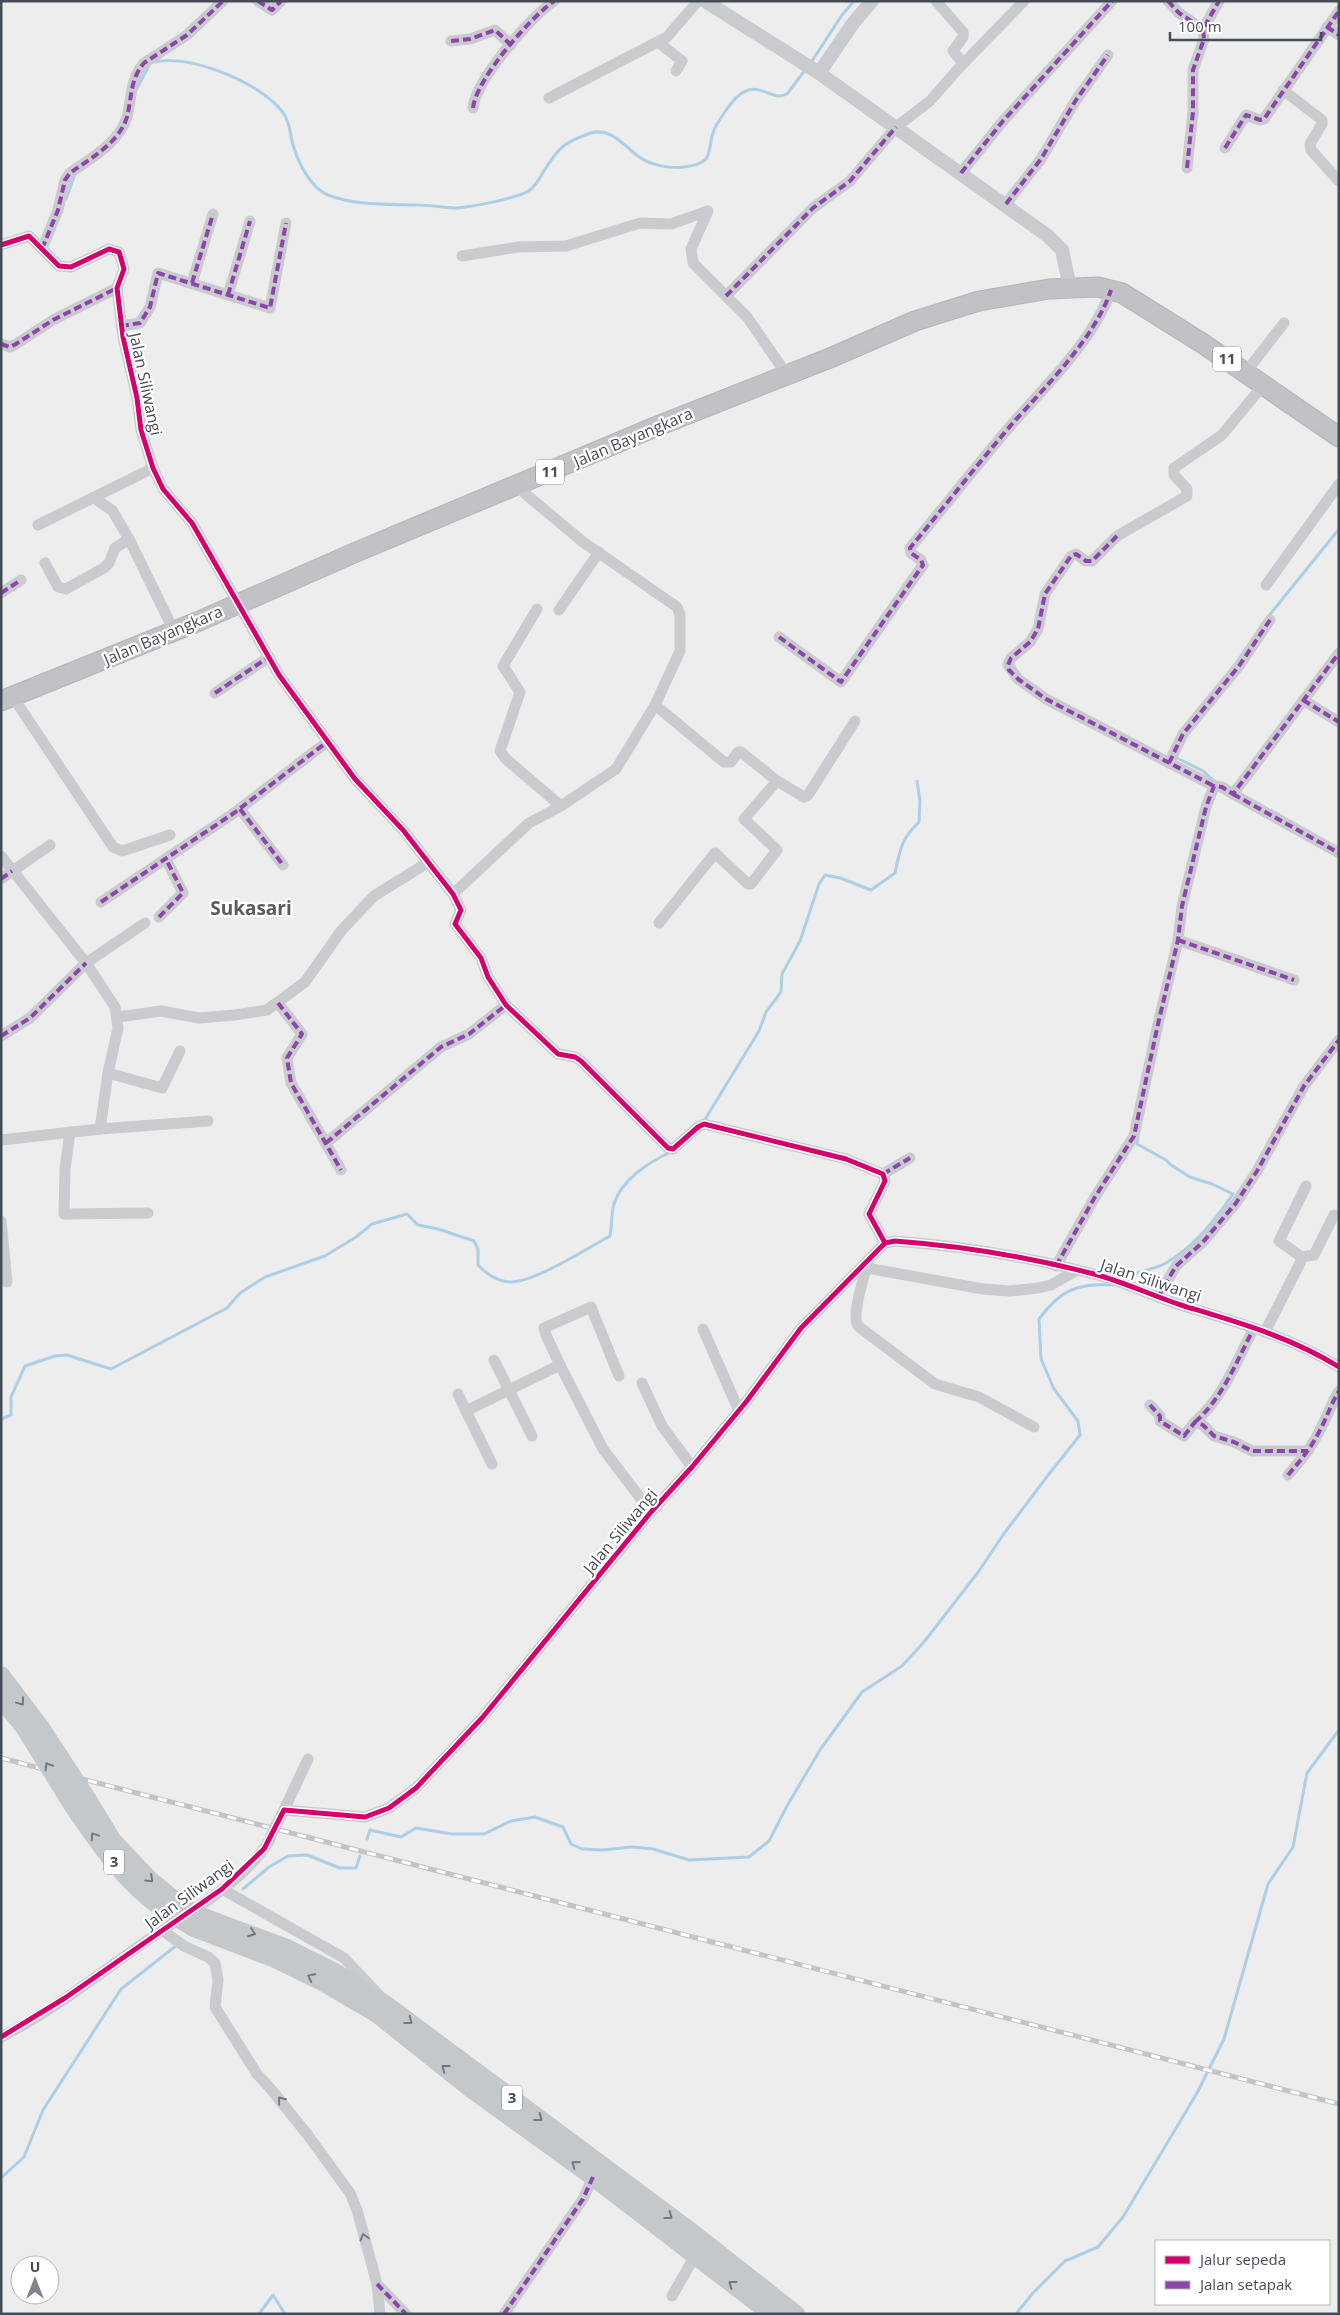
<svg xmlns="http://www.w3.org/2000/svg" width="1340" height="2315" viewBox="0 0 1340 2315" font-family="'Open Sans',sans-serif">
	<rect width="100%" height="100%" fill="#ededed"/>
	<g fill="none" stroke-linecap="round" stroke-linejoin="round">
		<!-- stream -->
		<g stroke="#accfe5" stroke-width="3">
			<path d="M155,62c34,-9 109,22 129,52 7,11 6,23 10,34 5,16 17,40 34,47 29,11 60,9 90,10 13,0 26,3 39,3 14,-1 62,-10 73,-18 6,-5 10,-12 14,-19 14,-23 20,-29 47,-38 20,-6 33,13 47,23 11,9 32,13 46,11 32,-4 22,-15 30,-37 3,-7 17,-28 23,-33 22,-20 33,6 50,-3l19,-25"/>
			<path d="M810,64l32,-49 12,-14"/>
			<path d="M136,90l14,-26"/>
			<path d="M66,199l9,-25"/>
			<path d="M1267,618l72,-89"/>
			<path d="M1175,757l28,14 11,10"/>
			<path d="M704,1121l55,-90 7,-19 15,-20 1,-18 18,-33 19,-57 6,-9 15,3 31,12 24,-17c5,-23 6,-34 24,-51l1,-21 -3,-20"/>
			<path d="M1124,1281c11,-11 28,-10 42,-18 29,-17 48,-42 67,-69l-21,-10 -22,-7 -19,-12 -5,-5 -29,-16 1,-6"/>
			<path d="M1,1419l10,-4v-18l14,-31 30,-10 12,-1 44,14 116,-61 13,-15 25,-16 60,-21 31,-19 16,-13 35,-10 11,11 20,4 36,12 4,8v16c8,9 21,17 33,17 24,0 77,-34 99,-46 2,-10 1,-22 4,-32 7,-24 35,-42 57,-52"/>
			<path d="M367,1839l3,-9 31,7 15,-9 36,6h32l27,-13 24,-4 28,10 8,17 11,5 20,1 30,-3 21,2 36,11 60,-3 20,-16 18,-35 33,-56 42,-58 40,-26 22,-24 55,-71 24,-36 46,-61 31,-39 -2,-14 -24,-32 -13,-30 -2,-40c22,-30 39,-36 75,-34"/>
			<path d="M243,1889l26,-22 19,-11 19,-1 33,13h16l4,-12"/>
			<path d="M1,2178l23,-21 19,-47 78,-121 56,-44"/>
			<path d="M259,2314l14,-19 12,19"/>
			<path d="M1016,2314l17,-21 32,-32 33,-14 25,-30 74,-124 27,-54 44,-155 25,-37 14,-74 32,-43"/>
		</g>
		<defs>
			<path id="trunk" d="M1,701l196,-79 157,-69 301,-126 175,-69 85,-37 64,-20 70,-12 49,-2 24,6 80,50 137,94"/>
		</defs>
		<!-- trunk casing -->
		<use href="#trunk" stroke="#b3b5bb" stroke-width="21"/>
		<!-- minor -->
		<g stroke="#c9cbce" stroke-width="11">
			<path d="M258,1l14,9 9,-9"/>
			<path d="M936,1l27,31v5l-10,14 10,12"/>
			<path d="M1168,1l11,12 24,16"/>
			<path d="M1327,27l12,8"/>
			<path d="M451,41l19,-2 25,-9 16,15"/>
			<path d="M658,42l24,19 -6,10"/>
			<path d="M1283,90l39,30v4l-12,20 1,6 28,31"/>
			<path d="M549,98l118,-61 31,-36"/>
			<path d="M473,108c3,-29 57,-90 81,-107"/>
			<path d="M1225,148l21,-33 14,5 4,-1 75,-108"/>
			<path d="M1187,168l6,-56v-42l11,-31 -1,-10 16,-28"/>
			<path d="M961,173l42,-52 109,-120"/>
			<path d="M1006,204l35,-45 35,-59 32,-45"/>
			<path d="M1,245l28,-9 30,30 12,1 38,-18 10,3 5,17 -7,19 6,49 14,61 4,32 12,38 10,21 29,34 87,152 76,104 48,51 50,64 8,16 -6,14 26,34 7,19 18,28 52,49 17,3 6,4 87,87 5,1 25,-22 6,-3 142,35 37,15 2,7 -16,33 16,29"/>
			<path d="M42,249l16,-39 7,-30 5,-7c21,-15 49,-30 57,-56 5,-20 3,-38 17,-54l43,-28 36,-34"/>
			<path d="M462,256l56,-9 48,-1 61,-19 14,-4 30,1 37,-13 -17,38 2,14 54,54 40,58"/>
			<path d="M192,283l21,-69"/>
			<path d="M228,295l22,-74"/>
			<path d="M726,296l87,-88 37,-27 46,-54 34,-26 28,-32 66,-68"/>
			<path d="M121,326l19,-3 10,-16 8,-34 112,35 16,-85"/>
			<path d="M1,344l9,3 6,-3 37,-24 64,-32"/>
			<path d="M1246,372l38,-49"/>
			<path d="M38,525l115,-57"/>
			<path d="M129,539l45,92"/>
			<path d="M45,563l13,24 8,2 38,-21 5,-5 6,-15 14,-9 -17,-29 -18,-12"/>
			<path d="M1266,585l73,-101"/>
			<path d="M1,593l20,-13"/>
			<path d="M537,609l-34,57 17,26 -20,59 6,8 55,47"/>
			<path d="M559,610l40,-58"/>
			<path d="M779,637l62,45 82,-117 -2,-5 -10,-7 -1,-5c34,-41 67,-83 102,-124 34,-38 83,-86 99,-134"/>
			<path d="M215,693l54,-36"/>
			<path d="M13,697l100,150 9,4 48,-16"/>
			<path d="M1303,700l36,22"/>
			<path d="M655,705l69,57h7l7,-10h3l36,29 27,16 4,-2 47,-74"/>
			<path d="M1169,763l14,-29 56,-68 31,-46"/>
			<path d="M1214,786l-168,-87 -28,-20 -10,-14 3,-7 19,-16 8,-13 7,-35 26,-38 5,-2 10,7h6l25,-25 70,-40v-7l-13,-14v-7l48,-33 42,-51"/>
			<path d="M1233,794l106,59"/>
			<path d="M240,809l43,56"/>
			<path d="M1,856l85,107 29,44 3,21 -10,45 -8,56 -99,11"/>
			<path d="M1,879l49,-34"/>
			<path d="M453,894l76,-71 32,-17 55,-37 39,-64 25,-54v-36l-3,-8 -94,-65 -67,-56"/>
			<path d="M101,902l133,-89 93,-71"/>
			<path d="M159,917l24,-24 -17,-34"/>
			<path d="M659,923l56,-70 33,31h3l26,-34 -33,-31 33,-38"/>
			<path d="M1178,940l116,40"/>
			<path d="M278,1003l24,31 -15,24 4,25 50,87"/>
			<path d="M118,1017l43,-6 38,7 36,-3 32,-5 38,-28 36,-51 33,-35 53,-33"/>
			<path d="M1,1036l29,-18 56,-55 59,-40"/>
			<path d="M108,1073l54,15 18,-37"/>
			<path d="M100,1129l108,-8"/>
			<path d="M70,1132l-5,37 -1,45 84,-1"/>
			<path d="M326,1143l115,-96 28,-13 37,-29"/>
			<path d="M883,1174l27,-16"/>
			<path d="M1,1221l6,61"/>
			<path d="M1301,1257l13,-2 20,-40"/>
			<path d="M868,1260c-3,16 -17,53 -10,66l77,58 44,13 55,30"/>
			<path d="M1056,1266l39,-69 39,-61 24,-112 20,-84 4,-34 24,-99 8,-21 8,1 11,7 106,-141"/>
			<path d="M867,1268l116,21 27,2 28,-3 13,-3 26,-15"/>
			<path d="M1158,1297l18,-31 27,-24 33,-39 21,-32 47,-85 35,-46"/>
			<path d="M703,1329l36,82"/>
			<path d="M1265,1332l36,-71 -1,-5 -21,-15 27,-55"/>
			<path d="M494,1360l38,76"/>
			<path d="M560,1365l-14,-30 -2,-7 47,-21 28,69"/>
			<path d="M642,1383l20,43 30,41"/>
			<path d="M458,1394l8,17"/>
			<path d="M1150,1405l10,11v5l24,15 11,-14 8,3 11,11 20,6 18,9h56"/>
			<path d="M1195,1422c28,-24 42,-62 59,-94"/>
			<path d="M492,1464l-26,-53 94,-46 43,84 48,63"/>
			<path d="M1288,1475c12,-14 24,-28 32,-45 7,-13 11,-26 19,-39"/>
			<path d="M284,1810l24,-51"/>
			<path d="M274,1829l10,-19 81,7 24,-9 27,-20 66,-70 169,-206 41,-45 54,-65 55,-74 84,-85 10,-2c67,5 134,16 199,33 30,8 59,22 90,32 53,16 107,31 155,61"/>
			<path d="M222,1889l122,69 35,37"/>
			<path d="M162,1930l22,16 24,11 7,6 3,17 -3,27 42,67 13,14 37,46 43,59 7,17 20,74 3,30"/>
			<path d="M1,2037c50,-25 95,-61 141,-93 41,-29 100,-59 127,-103"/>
			<path d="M377,2284l29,30"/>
			<path d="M672,2296l23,-40"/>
			<path d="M504,2314l79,-115 10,-22"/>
		</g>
		<!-- tertiary -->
		<g stroke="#c9cbce" stroke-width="14">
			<path d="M705,1l114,72 229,163 14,14 8,37"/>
			<path d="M819,73l35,-51 18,-21"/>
		</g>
		<!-- primary -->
		<g stroke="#c5c8cb" stroke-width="18">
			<path d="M1,1675l40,53"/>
			<path d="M1,1699l23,28"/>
			<path d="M88,1800l25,41 37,39 22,18"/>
			<path d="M73,1806c26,38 52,77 90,103"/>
			<path d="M206,1918l81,30 48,24 53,34 305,227 103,81"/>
			<path d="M194,1928l79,30 51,25 53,31 94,75 122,88 178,137"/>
		</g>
		<!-- trunk -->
		<use href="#trunk" stroke="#c0c2c6" stroke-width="19"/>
		<defs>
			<path id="rail" d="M1,1758l1338,346"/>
		</defs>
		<!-- rail casing -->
		<use href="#rail" stroke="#c3c4c7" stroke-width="5"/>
		<!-- rail -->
		<use href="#rail" stroke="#fff" stroke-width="3" stroke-dasharray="9" stroke-linecap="butt"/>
		<!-- minor-bridge -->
		<path stroke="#c9cbce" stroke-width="11" d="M269,1841l5,-12"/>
		<!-- primary-bridge -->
		<g stroke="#c5c8cb" stroke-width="18">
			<path d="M24,1727l49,79"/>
			<path d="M41,1728l47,72"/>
			<path d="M172,1898l21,15 13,5"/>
			<path d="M163,1909l31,19"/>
		</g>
		<!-- quiet -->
		<g stroke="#8e44ad" stroke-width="4" stroke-dasharray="8 4" stroke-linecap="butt">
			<path d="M258,1l14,9 9,-9"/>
			<path d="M1168,1l11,12 24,16"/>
			<path d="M1327,27l12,8"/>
			<path d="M451,41l19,-2 25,-9 16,15"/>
			<path d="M473,108c3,-29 57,-90 81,-107"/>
			<path d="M1225,148l21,-33 14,5 4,-1 75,-108"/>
			<path d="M1187,168l6,-56v-42l11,-31 -1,-10 16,-28"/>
			<path d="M961,173l42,-52 109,-120"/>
			<path d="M1006,204l35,-45 35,-59 32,-45"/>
			<path d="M42,249l16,-39 7,-30 5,-7c21,-15 49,-30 57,-56 5,-20 3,-38 17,-54l43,-28 36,-34"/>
			<path d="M192,283l21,-69"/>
			<path d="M228,295l22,-74"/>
			<path d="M726,296l87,-88 37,-27 46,-54"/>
			<path d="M121,326l19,-3 10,-16 8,-34 112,35 16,-85"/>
			<path d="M1,344l9,3 6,-3 37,-24 64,-32"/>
			<path d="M1117,536l-25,25h-6l-10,-7 -5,2 -26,38 -7,35 -8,13 -19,16 -3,7 1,5 9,9 28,20 168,87"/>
			<path d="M1,593l20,-13"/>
			<path d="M779,637l62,45 82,-117 -2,-5 -10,-7 -1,-5c34,-41 67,-83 102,-124 34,-38 83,-86 99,-134"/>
			<path d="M215,693l54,-36"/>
			<path d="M1303,700l36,22"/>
			<path d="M1169,763l14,-29 56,-68 31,-46"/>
			<path d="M1233,794l106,59"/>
			<path d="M240,809l43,56"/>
			<path d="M1,879l11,-8"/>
			<path d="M101,902l133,-89 93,-71"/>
			<path d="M159,917l24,-24 -17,-34"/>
			<path d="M1178,940l116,40"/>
			<path d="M278,1003l24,31 -15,24 4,25 50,87"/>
			<path d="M1,1036l29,-18 56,-55"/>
			<path d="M326,1143l115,-96 28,-13 37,-29"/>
			<path d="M883,1174l27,-16"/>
			<path d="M1056,1266l39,-69 39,-61 24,-112 20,-84 4,-34 24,-99 8,-21 8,1 11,7 106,-141"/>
			<path d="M1158,1297l18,-31 27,-24 33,-39 21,-32 47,-85 35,-46"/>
			<path d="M1150,1405l10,11v5l24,15 11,-14 8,3 11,11 20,6 18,9h56"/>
			<path d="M1195,1422c28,-24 42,-62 59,-94"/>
			<path d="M1288,1475c12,-14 24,-28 32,-45 7,-13 11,-26 19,-39"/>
			<path d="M377,2284l29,30"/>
			<path d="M504,2314l79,-115 10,-22"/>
		</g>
		<defs>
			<g id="cycleway">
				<path d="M1,245l28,-9 30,30 12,1 38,-18 10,3 5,17 -7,19 6,49 14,61 4,32 12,38 10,21 29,34 87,152 76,104 48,51 50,64 8,16 -6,14 26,34 7,19 18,28 52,49 17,3 6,4 87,87 5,1 25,-22 6,-3 142,35 37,15 2,7 -16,33 16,29"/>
				<path d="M1,2037l64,-39 157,-109 42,-40 20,-39 81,7 24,-9 27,-20 66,-70 169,-206 41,-45 54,-65 55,-74 84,-85 10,-2c67,5 134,16 199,33 30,8 59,22 90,32 53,16 107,31 155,61"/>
			</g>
		</defs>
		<!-- cycleway casing -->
		<use href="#cycleway" stroke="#fff" stroke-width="8"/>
		<!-- cycleway -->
		<use href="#cycleway" stroke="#d6006c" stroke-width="5"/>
	</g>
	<!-- one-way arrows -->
	<defs><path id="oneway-chevron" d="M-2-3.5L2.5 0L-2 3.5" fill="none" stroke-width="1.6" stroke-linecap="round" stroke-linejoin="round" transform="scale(1.25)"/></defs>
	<g stroke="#727780">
		<use href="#oneway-chevron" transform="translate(21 1702) rotate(53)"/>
		<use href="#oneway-chevron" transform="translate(48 1766) rotate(-122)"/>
		<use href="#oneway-chevron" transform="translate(94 1836) rotate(-124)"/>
		<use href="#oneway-chevron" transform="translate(150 1879) rotate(43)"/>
		<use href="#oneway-chevron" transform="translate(252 1933) rotate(20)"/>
		<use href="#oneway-chevron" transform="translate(311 1977) rotate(-154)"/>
		<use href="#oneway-chevron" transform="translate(409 2021) rotate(37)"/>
		<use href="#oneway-chevron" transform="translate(445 2068) rotate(-142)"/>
		<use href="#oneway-chevron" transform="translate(539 2118) rotate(37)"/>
		<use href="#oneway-chevron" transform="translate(575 2164) rotate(-144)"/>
		<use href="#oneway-chevron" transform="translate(669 2216) rotate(36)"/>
		<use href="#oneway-chevron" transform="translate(732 2284) rotate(-143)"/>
	</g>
	<g stroke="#747881">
		<use href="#oneway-chevron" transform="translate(281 2100) rotate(-129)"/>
		<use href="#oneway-chevron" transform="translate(364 2237) rotate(-105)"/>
	</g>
	<g text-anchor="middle" stroke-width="4.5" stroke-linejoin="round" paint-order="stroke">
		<!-- shield labels -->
		<g fill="#fff" stroke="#7e8289" stroke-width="1">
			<rect x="1213" y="346.5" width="28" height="25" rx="4"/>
			<rect x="536" y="459.5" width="28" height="25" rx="4"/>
			<rect x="104" y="1849.5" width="20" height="25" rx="4"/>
			<rect x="502" y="2085.5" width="20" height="25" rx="4"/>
		</g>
		<g font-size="15" font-weight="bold" fill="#464c57">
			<text x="1227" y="364">11</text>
			<text x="550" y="477">11</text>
			<text x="114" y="1867">3</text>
			<text x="512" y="2103">3</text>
		</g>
		<!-- street labels -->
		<g font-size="16" fill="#464c57" stroke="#fff">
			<text transform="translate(146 384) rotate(78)" y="6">Jalan Siliwangi</text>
			<text transform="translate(633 437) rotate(-23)" y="6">Jalan Bayangkara</text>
			<text transform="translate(163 635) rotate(-23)" y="6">Jalan Bayangkara</text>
			<text transform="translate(1151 1280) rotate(18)" y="6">Jalan Siliwangi</text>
			<text transform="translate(620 1531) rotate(-50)" y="6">Jalan Siliwangi</text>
			<text transform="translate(189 1894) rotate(-36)" y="6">Jalan Siliwangi</text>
		</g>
		<!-- quarter labels -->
		<g font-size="19" font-weight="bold" fill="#595b60" stroke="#fff">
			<text x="251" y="915">Sukasari</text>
		</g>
	</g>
	<!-- border -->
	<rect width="1340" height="2315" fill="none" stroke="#464c57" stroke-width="5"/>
	<!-- legend -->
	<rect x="1155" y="2240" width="175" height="65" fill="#ffffff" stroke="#b5b7bc"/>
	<rect x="1165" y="2256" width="25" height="8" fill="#d6006c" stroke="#b5b7bc"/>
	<text x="1200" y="2265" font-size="15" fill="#464c57">Jalur sepeda</text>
	<rect x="1165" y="2281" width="25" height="8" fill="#8e44ad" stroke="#b5b7bc"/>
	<text x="1200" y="2290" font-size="15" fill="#464c57">Jalan setapak</text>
	<!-- north arrow -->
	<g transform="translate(35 2280)"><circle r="24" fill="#ffffff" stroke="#b5b7bc"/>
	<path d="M0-4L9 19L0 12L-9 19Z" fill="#80848c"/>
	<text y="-8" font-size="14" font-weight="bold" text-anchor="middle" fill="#464c57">U</text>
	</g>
	<!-- scale -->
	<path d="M1170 32v8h151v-8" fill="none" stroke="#464c57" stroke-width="2.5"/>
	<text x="1178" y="32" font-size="15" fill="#464c57" stroke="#ffffff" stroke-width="4" paint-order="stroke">100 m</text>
</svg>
